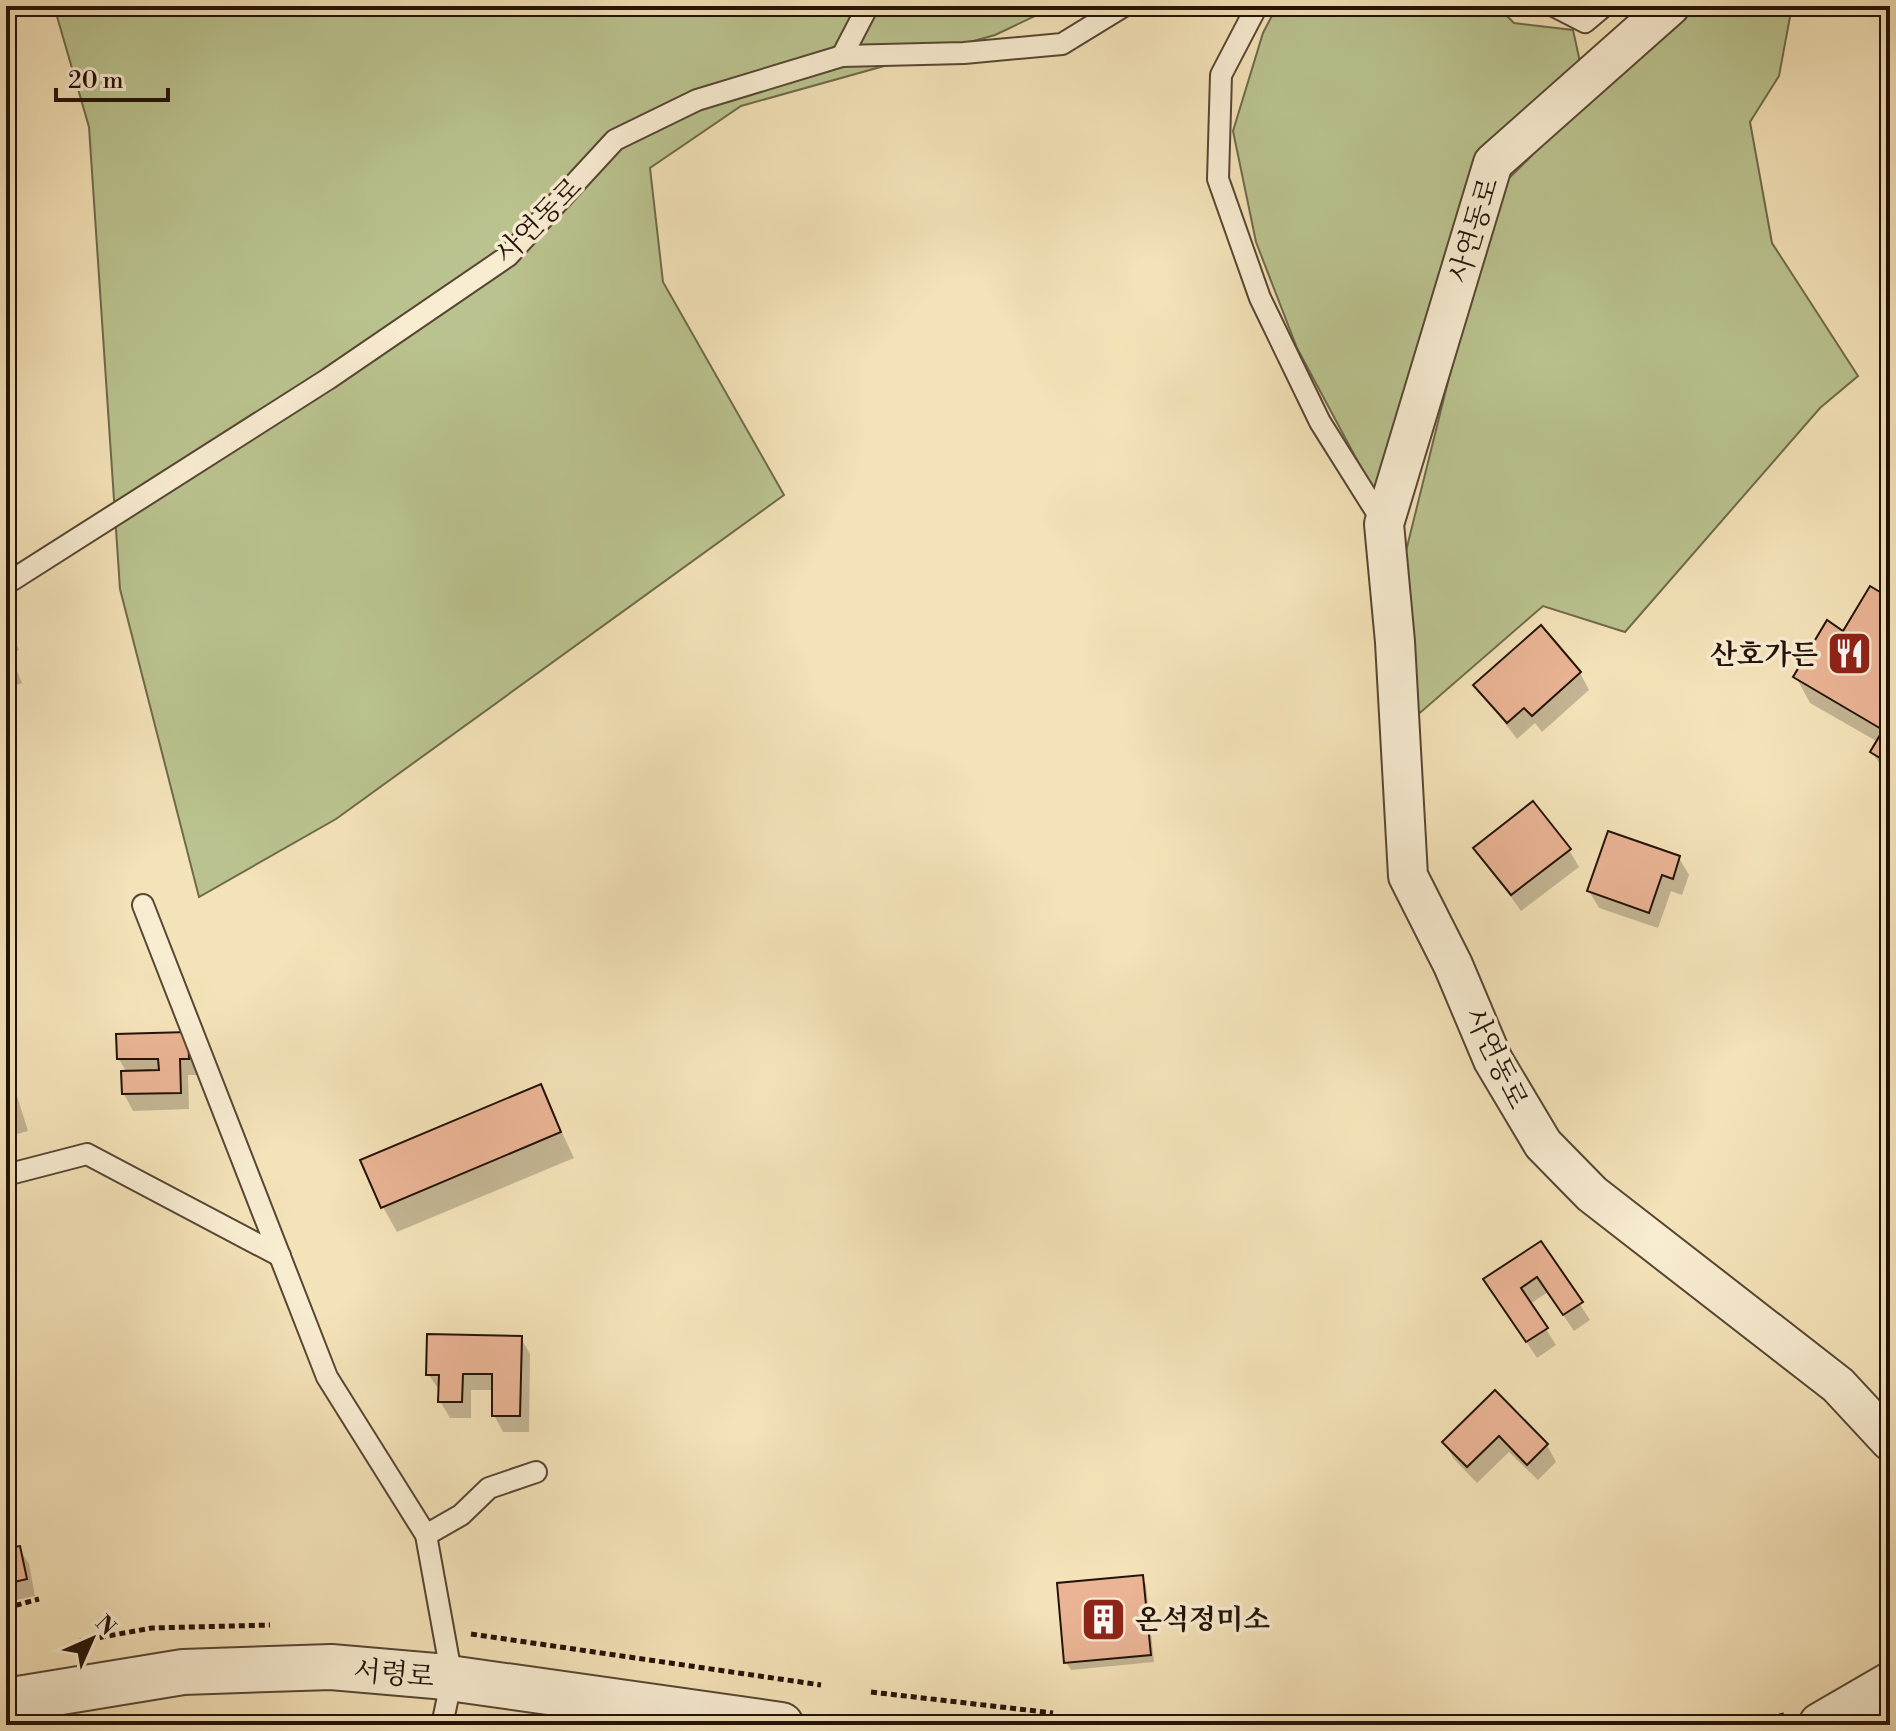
<svg xmlns="http://www.w3.org/2000/svg" width="1896" height="1731" viewBox="0 0 1896 1731" font-family="'Libre Bodoni','Noto Serif KR',serif">
	<rect width="100%" height="100%" fill="#f4e2b8"/>
	<filter id="stains"><feTurbulence type="fractalNoise" baseFrequency=".0025" numOctaves="4"/><feColorMatrix values="0 0 0 0 .2 0 0 0 0 .09 0 0 0 0 .02 0 0 0 .5 -.17"/></filter>
	<radialGradient id="worn" r=".72"><stop offset=".6" stop-color="#630" stop-opacity="0"/><stop offset="1" stop-color="#630" stop-opacity=".3"/></radialGradient>
	<!-- green -->
	<g fill="#bac38f" stroke="#6e6a4b" stroke-width="2">
		<path d="M54,6h1002l-61,29 -254,71 -91,62 13,114 121,213 -448,324 -137,78 -79,-308 -31,-462z"/>
		<path d="M1277,6h220l17,17 59,7 9,41 -94,70 -109,360 -82,-153 -41,-106 -23,-111 30,-98z"/>
		<path d="M1691,6h101l-13,70 -29,46 22,121 86,133 -38,32 -195,224 -82,-26 -129,112 -8,-167 89,-359 174,-172z"/>
	</g>
	<!-- shadow -->
	<g fill="#0003">
		<path d="M1890,601v179l-18,-28 6,-10 -68,-39 -14,-26 48,-43z"/>
		<path d="M6,621l13,29 -9,4 12,29 -16,6z"/>
		<path d="M1580,673l9,17 -47,42 -7,-9 -18,16 -41,-54z"/>
		<path d="M1476,848l93,2 10,17 -58,44z"/>
		<path d="M1679,858l10,17 -7,20 -11,-4 -13,37 -59,-20 -10,-17z"/>
		<path d="M118,1036l79,15v24h-9l1,34 -56,2 -9,-17 3,-21 -8,-14z"/>
		<path d="M6,1061l22,70 -22,6z"/>
		<path d="M540,1086l34,72 -177,74 -14,-25z"/>
		<path d="M1540,1243l50,77 -16,11 -26,-39 -18,12 26,41 -19,13 -41,-62z"/>
		<path d="M521,1338l9,16 -1,78h-26l-9,-17v-25h-23v28h-21l-10,-17v-10l-12,-17z"/>
		<path d="M1495,1393l52,52 9,17 -18,18 -29,-28 -32,31 -23,-24 -10,-17z"/>
		<path d="M19,1548l10,16 6,32 -29,6v-52z"/>
		<path d="M1142,1577l4,8 8,77 -83,8 -5,-8z"/>
	</g>
	<!-- building -->
	<g fill="#eab495" stroke="#231207" stroke-width="2">
		<path d="M1870,586l20,12v166l-20,-12 13,-22 -90,-53 34,-57 16,11z"/>
		<path d="M1541,625l40,47 -49,44 -8,-8 -17,15 -34,-38z"/>
		<path d="M6,646l8,20 -8,3z"/>
		<path d="M1533,801l38,48 -60,46 -38,-47z"/>
		<path d="M1608,831l72,25 -7,23 -11,-4 -13,38 -62,-22z"/>
		<path d="M188,1032l1,27h-9l1,34 -59,1 -1,-23 38,-1 -1,-11h-41l-1,-25z"/>
		<path d="M6,1075l9,31 -9,2z"/>
		<path d="M541,1084l20,48 -180,76 -21,-48z"/>
		<path d="M1888,1215h2v76h-1z"/>
		<path d="M1541,1241l42,61 -20,13 -26,-38 -16,11 27,40 -22,14 -43,-63z"/>
		<path d="M427,1334l95,2 -2,80h-28v-42h-29l-1,28h-24l1,-27h-13z"/>
		<path d="M1495,1390l53,54 -21,21 -28,-29 -32,31 -25,-25z"/>
		<path d="M20,1546l7,33 -21,5v-36z"/>
		<path d="M1143,1575l8,80 -87,8 -7,-80z"/>
	</g>
	<g fill="none" stroke-linecap="round" stroke-linejoin="round">
		<defs>
			<g id="service">
				<path d="M1257,6l-36,69 -3,104 42,119 60,124 64,102"/>
				<path d="M1554,6l31,16 19,-16"/>
				<path d="M842,56l26,-50"/>
				<path d="M6,584l322,-205 180,-123 107,-116 82,-40 145,-44 122,-3 98,-9 62,-38"/>
				<path d="M143,905l184,472 99,158 26,143 -10,47"/>
				<path d="M6,1175l81,-21 193,102"/>
				<path d="M426,1535l35,-20 28,-27 47,-16"/>
			</g>
			<path id="minor" d="M1670,6l-177,157 -109,361 11,118 13,234 45,89 40,95 50,84 49,50 246,191 52,56"/>
			<g id="tertiary">
				<path d="M6,1701l177,-29 148,-5 104,9 346,49"/>
				<path d="M1821,1725l69,-40"/>
			</g>
		</defs>
		<!-- service casing -->
		<use href="#service" stroke="#574633" stroke-width="24"/>
		<!-- minor casing -->
		<use href="#minor" stroke="#574633" stroke-width="42"/>
		<!-- tertiary casing -->
		<use href="#tertiary" stroke="#574633" stroke-width="48"/>
		<!-- path -->
		<g stroke="#231207" stroke-width="5" stroke-dasharray="6 4" stroke-linecap="butt">
			<path d="M6,1608l33,-9"/>
			<path d="M471,1634l350,51"/>
			<path d="M80,1641l72,-13 118,-3"/>
			<path d="M6,1654l9,-2"/>
			<path d="M871,1692l182,21"/>
			<path d="M1143,1721l31,4"/>
			<path d="M1730,1725l54,-10"/>
		</g>
		<!-- service -->
		<use href="#service" stroke="#f8ecd1" stroke-width="20"/>
		<!-- minor -->
		<use href="#minor" stroke="#f8ecd1" stroke-width="38"/>
		<!-- tertiary -->
		<use href="#tertiary" stroke="#f8ecd1" stroke-width="44"/>
	</g>
	<!-- icons -->
	<defs>
		<symbol id="restaurant-square" viewBox="-11 -11 22 22"><rect x="-9" y="-9" width="18" height="18" rx="4" fill="#8f2418" stroke="#f8ecd1"/><path d="M-5-6h1v4h1v-4h1v4h1v-4h1v5L-1.5 .5V6h-2V.5L-5-1ZM5-6V6H3V1.5H1.5Q1.5-4 5-6Z" fill="#fff"/></symbol>
		<symbol id="building-square" viewBox="-11 -11 22 22"><rect x="-9" y="-9" width="18" height="18" rx="4" fill="#8f2418" stroke="#f8ecd1"/><path d="M-4-6H4V6H1V3H-1V6H-4ZM-2.5-4.3h1.7v1.8h-1.7ZM.8-4.3h1.7v1.8H.8ZM-2.5-1h1.7V.8h-1.7ZM.8-1h1.7V.8H.8Z" fill="#fff"/></symbol>
	</defs>
	<g fill-rule="evenodd">
		<use href="#restaurant-square" x="1824" y="628" width="51" height="51"/>
		<use href="#building-square" x="1078" y="1594" width="51" height="51"/>
	</g>
	<g text-anchor="middle" stroke-width="7" stroke-linejoin="round" paint-order="stroke">
		<!-- street labels -->
		<g font-size="28" fill="#231207" stroke="#f8ecd1">
			<text transform="translate(538 220) rotate(-45)" y="10">사연동로</text>
			<text transform="translate(1473 230) rotate(-73)" y="10">사연동로</text>
			<text transform="translate(1497 1058) rotate(64)" y="10">사연동로</text>
			<text transform="translate(394 1673) rotate(5)" y="10">서령로</text>
		</g>
		<!-- poi labels -->
		<g font-size="28" font-weight="bold" fill="#231207" stroke="#f8ecd1" text-anchor="end">
			<text x="1818" y="664">산호가든</text>
			<text x="1135" y="1629" text-anchor="start">온석정미소</text>
		</g>
	</g>
	<!-- margin -->
	<rect width="1896" height="1731" fill="none" stroke="#f4e2b8" stroke-width="32"/>
	<rect x="8" y="8" width="1880" height="1715" fill="none" stroke="#231207" stroke-width="4"/>
	<rect x="16" y="16" width="1864" height="1699" fill="none" stroke="#231207" stroke-width="2"/>
	<!-- north arrow -->
	<g transform="translate(92 1639) rotate(45)" stroke="#f8ecd1" stroke-width="6" paint-order="stroke">
	<path d="M0-6L14 30L0 20L-14 30Z" fill="#231207"/>
	<text y="-12" font-size="22" font-weight="bold" text-anchor="middle" fill="#231207">N</text>
	</g>
	<!-- scale -->
	<path d="M56 88v12h112v-12" fill="none" stroke="#231207" stroke-width="4"/>
	<text x="68" y="88" font-size="24" fill="#231207" stroke="#f8ecd1" stroke-width="6" paint-order="stroke">20 m</text>
	<rect width="100%" height="100%" filter="url(#stains)"/>
	<rect width="100%" height="100%" fill="url(#worn)"/>
</svg>
